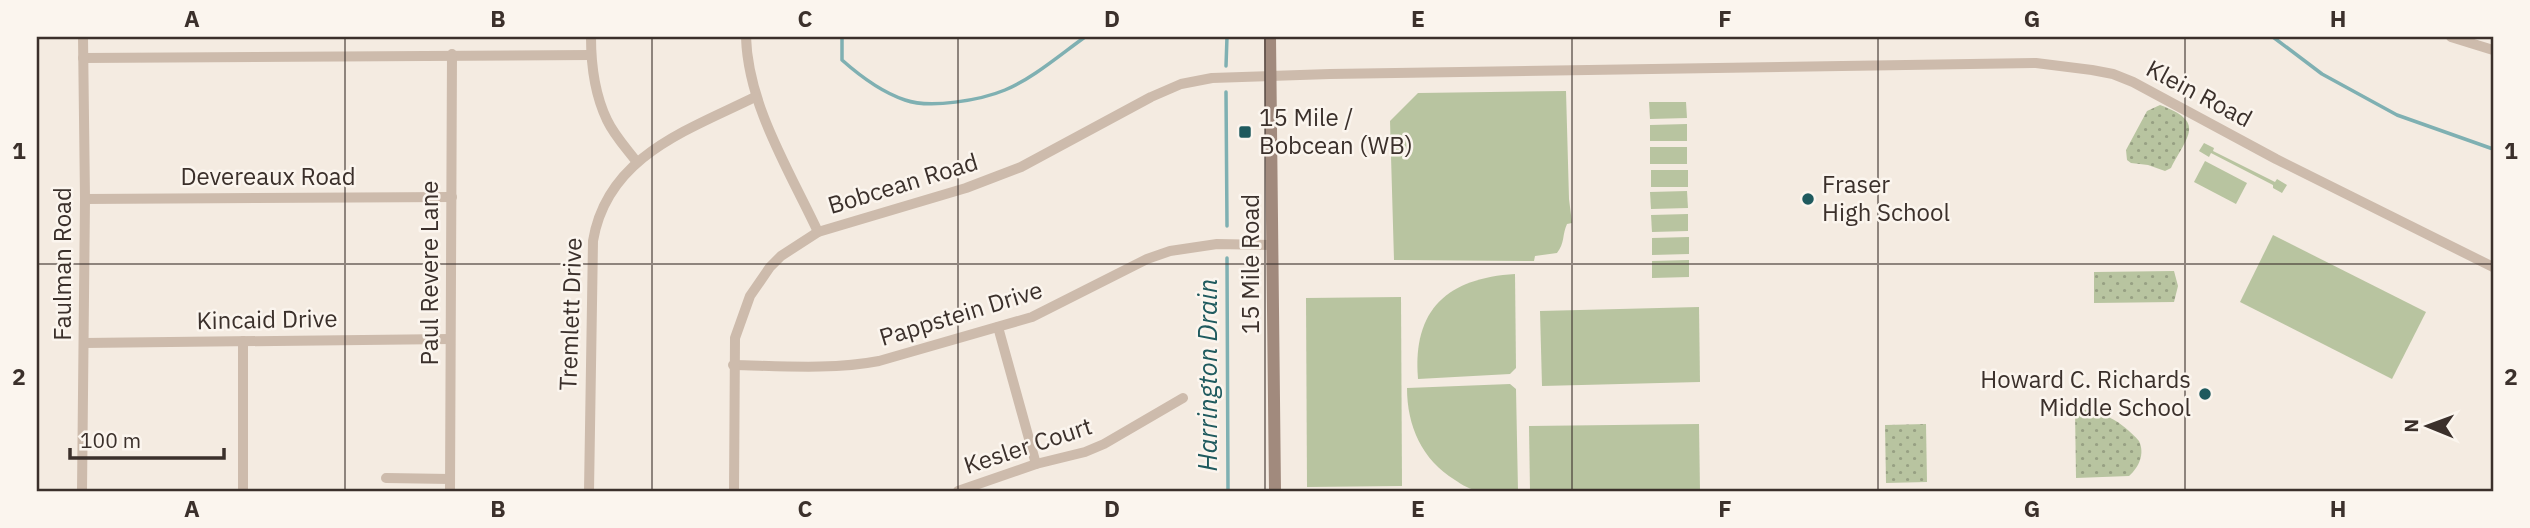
<svg xmlns="http://www.w3.org/2000/svg" width="2530" height="528" viewBox="0 0 2530 528" font-family="'IBM Plex Sans',sans-serif">
	<defs>
		<pattern id="grass-dots" width="8" height="8" patternUnits="userSpaceOnUse" patternTransform="scale(1.75)"><rect width="8" height="8" fill="#b8c4a0"/><path d="M2 2h.1M6 6h.1" fill="none" stroke="#97a083" stroke-width="1.8" stroke-linecap="round"/></pattern>
	</defs>
	<rect width="100%" height="100%" fill="#f4ebe1"/>
	<!-- grass -->
	<g fill="url(#grass-dots)">
		<path d="M2160,105c46,17 28,30 11,63l-6,3 -17,-6 -17,-2 -4,-3 -1,-10 21,-39z"/>
		<path d="M2174,271l4,15 -4,16 -80,1v-31z"/>
		<path d="M2075,409c27,1 46,12 64,32 6,13 0,26 -10,35l-53,2z"/>
		<path d="M1926,424l1,58 -41,1 -1,-58z"/>
	</g>
	<!-- park -->
	<g fill="#b8c4a0">
		<path d="M1566,91l3,108 3,24 -5,1c-5,11 -2,19 -10,29l-22,3 -1,5 -140,-1 -4,-139 28,-28z"/>
		<path d="M1649,102h37l1,16 -37,1z"/>
		<path d="M1687,124v17h-37v-16z"/>
		<path d="M2204,143l10,5 -1,3 62,31 2,-3 10,6 -5,8 -9,-5v-3l-62,-32 -2,4 -10,-6z"/>
		<rect x="1650" y="147" width="37" height="17"/>
		<path d="M2205,161l42,22 -11,21 -42,-22z"/>
		<rect x="1651" y="170" width="37" height="17"/>
		<path d="M1687,191l1,17 -37,1 -1,-17z"/>
		<path d="M1688,214v17l-36,1 -1,-17z"/>
		<path d="M2273,235l153,77 -34,67 -152,-77z"/>
		<path d="M1689,237v17l-37,1v-17z"/>
		<path d="M1689,260v17l-37,1v-17z"/>
		<path d="M1515,274l1,94 -6,6 -92,5c-6,-70 30,-101 97,-105z"/>
		<path d="M1401,297l1,189 -95,1 -1,-189z"/>
		<path d="M1699,307l1,75 -158,4 -2,-75z"/>
		<path d="M1510,384l6,5 2,102c-13,0 -26,2 -38,0 -9,-1 -18,-6 -25,-11 -33,-20 -48,-54 -48,-92z"/>
		<path d="M1699,424l1,67h-170l-1,-65z"/>
	</g>
	<g fill="none" stroke-linecap="round" stroke-linejoin="round">
		<!-- stream -->
		<g stroke="#7fb0b2" stroke-width="3.5">
			<path d="M842,37v23c18,16 39,32 63,40 25,9 76,0 100,-10 27,-11 56,-36 80,-53"/>
			<path d="M2273,37l49,37 75,41 96,34"/>
			<path d="M1226,66l1,-29"/>
			<path d="M1226,92l1,134"/>
			<path d="M1227,258l1,233"/>
		</g>
		<!-- street -->
		<g stroke="#cdbbac" stroke-width="10">
			<path d="M591,37c0,26 4,58 16,83 7,15 19,28 29,41"/>
			<path d="M746,37c2,68 43,133 72,195"/>
			<path d="M2451,37l42,13"/>
			<path d="M83,58l508,-3"/>
			<path d="M85,199l367,-2"/>
			<path d="M998,327l38,137"/>
			<path d="M84,343l366,-4"/>
			<path d="M733,365c48,1 99,5 146,-4l153,-44 115,-58 23,-8 47,-7 54,1"/>
			<path d="M386,478l64,1"/>
			<path d="M82,491l3,-292 -2,-162"/>
			<path d="M243,491v-150"/>
			<path d="M450,491l2,-437"/>
			<path d="M589,491l4,-250c14,-85 95,-111 162,-144"/>
			<path d="M734,491l1,-153 15,-42 20,-29 11,-11 37,-24 148,-44 55,-21 130,-70 30,-13 31,-6 118,-4 706,-11 56,7 21,4 20,8 143,77 217,108"/>
			<path d="M958,491l78,-27 49,-12 19,-8 79,-46"/>
		</g>
		<!-- secondary -->
		<path stroke="#a18a7d" stroke-width="12" d="M1270,37l5,454"/>
	</g>
	<!-- grid -->
	<path fill="none" stroke="#3b302b" stroke-width="2" stroke-opacity="0.55" d="M345,37v454M652,37v454M958,37v454M1265,37v454M1572,37v454M1878,37v454M2185,37v454M37,264h2456"/>
	<!-- markers -->
	<g fill="#1f5a5e" stroke="#fbf5ee" stroke-width="2.5">
		<rect x="1238" y="125" width="14" height="14" rx="3.5"/>
		<circle cx="1808" cy="199" r="7"/>
		<circle cx="2205" cy="394" r="7"/>
	</g>
	<g text-anchor="middle" stroke-width="5" stroke-linejoin="round" paint-order="stroke">
		<!-- street labels -->
		<g font-size="24" fill="#3b302b" stroke="#fbf5ee">
			<text transform="translate(2199 94) rotate(28)" y="8">Klein Road</text>
			<text x="268" y="185">Devereaux Road</text>
			<text transform="translate(903 184) rotate(-17)" y="8">Bobcean Road</text>
			<text transform="translate(63 264) rotate(-90)" y="8">Faulman Road</text>
			<text transform="translate(1251 264) rotate(-90)" y="8">15 Mile Road</text>
			<text transform="translate(430 273) rotate(-90)" y="8">Paul Revere Lane</text>
			<text transform="translate(571 314) rotate(-88)" y="8">Tremlett Drive</text>
			<text transform="translate(961 314) rotate(-17)" y="8">Pappstein Drive</text>
			<text transform="translate(267 320) rotate(-1)" y="8">Kincaid Drive</text>
			<text transform="translate(1028 446) rotate(-18)" y="8">Kesler Court</text>
		</g>
		<!-- poi labels -->
		<g font-size="24" fill="#3b302b" stroke="#fbf5ee" text-anchor="start">
			<text x="1259" y="126">15 Mile /<tspan x="1259" dy="28">Bobcean (WB)</tspan></text>
			<text x="1822" y="193">Fraser<tspan x="1822" dy="28">High School</tspan></text>
			<text x="2191" y="388" text-anchor="end">Howard C. Richards<tspan x="2191" dy="28">Middle School</tspan></text>
		</g>
		<!-- water labels -->
		<g font-size="26" font-style="italic" fill="#1f5a5e" stroke="#fbf5ee">
			<text transform="translate(1208 375) rotate(-90)" y="9">Harrington Drain</text>
		</g>
	</g>
	<!-- border -->
	<rect width="2530" height="528" fill="none" stroke="#fbf5ee" stroke-width="77"/>
	<!-- north arrow -->
	<g transform="translate(2428 426) rotate(271)" stroke="#fbf5ee" stroke-width="5" paint-order="stroke">
	<path d="M0-5L12 26L0 18L-12 26Z" fill="#3b302b"/>
	<text y="-10" font-size="19" font-weight="bold" text-anchor="middle" fill="#3b302b">N</text>
	</g>
	<!-- scale -->
	<path d="M70 448v10h154v-10" fill="none" stroke="#3b302b" stroke-width="3.5"/>
	<text x="80" y="448" font-size="21" fill="#3b302b" stroke="#fbf5ee" stroke-width="5" paint-order="stroke">100 m</text>
	<rect x="38" y="38" width="2454" height="452" fill="none" stroke="#3b302b" stroke-width="2.5"/>
	<g font-size="23" text-anchor="middle" font-weight="bold" fill="#3b302b">
		<text x="192" y="27">A</text>
		<text x="498" y="27">B</text>
		<text x="805" y="27">C</text>
		<text x="1112" y="27">D</text>
		<text x="1418" y="27">E</text>
		<text x="1725" y="27">F</text>
		<text x="2032" y="27">G</text>
		<text x="2338" y="27">H</text>
		<text x="19" y="159">1</text>
		<text x="2511" y="159">1</text>
		<text x="19" y="385">2</text>
		<text x="2511" y="385">2</text>
		<text x="192" y="517">A</text>
		<text x="498" y="517">B</text>
		<text x="805" y="517">C</text>
		<text x="1112" y="517">D</text>
		<text x="1418" y="517">E</text>
		<text x="1725" y="517">F</text>
		<text x="2032" y="517">G</text>
		<text x="2338" y="517">H</text>
	</g>
</svg>
